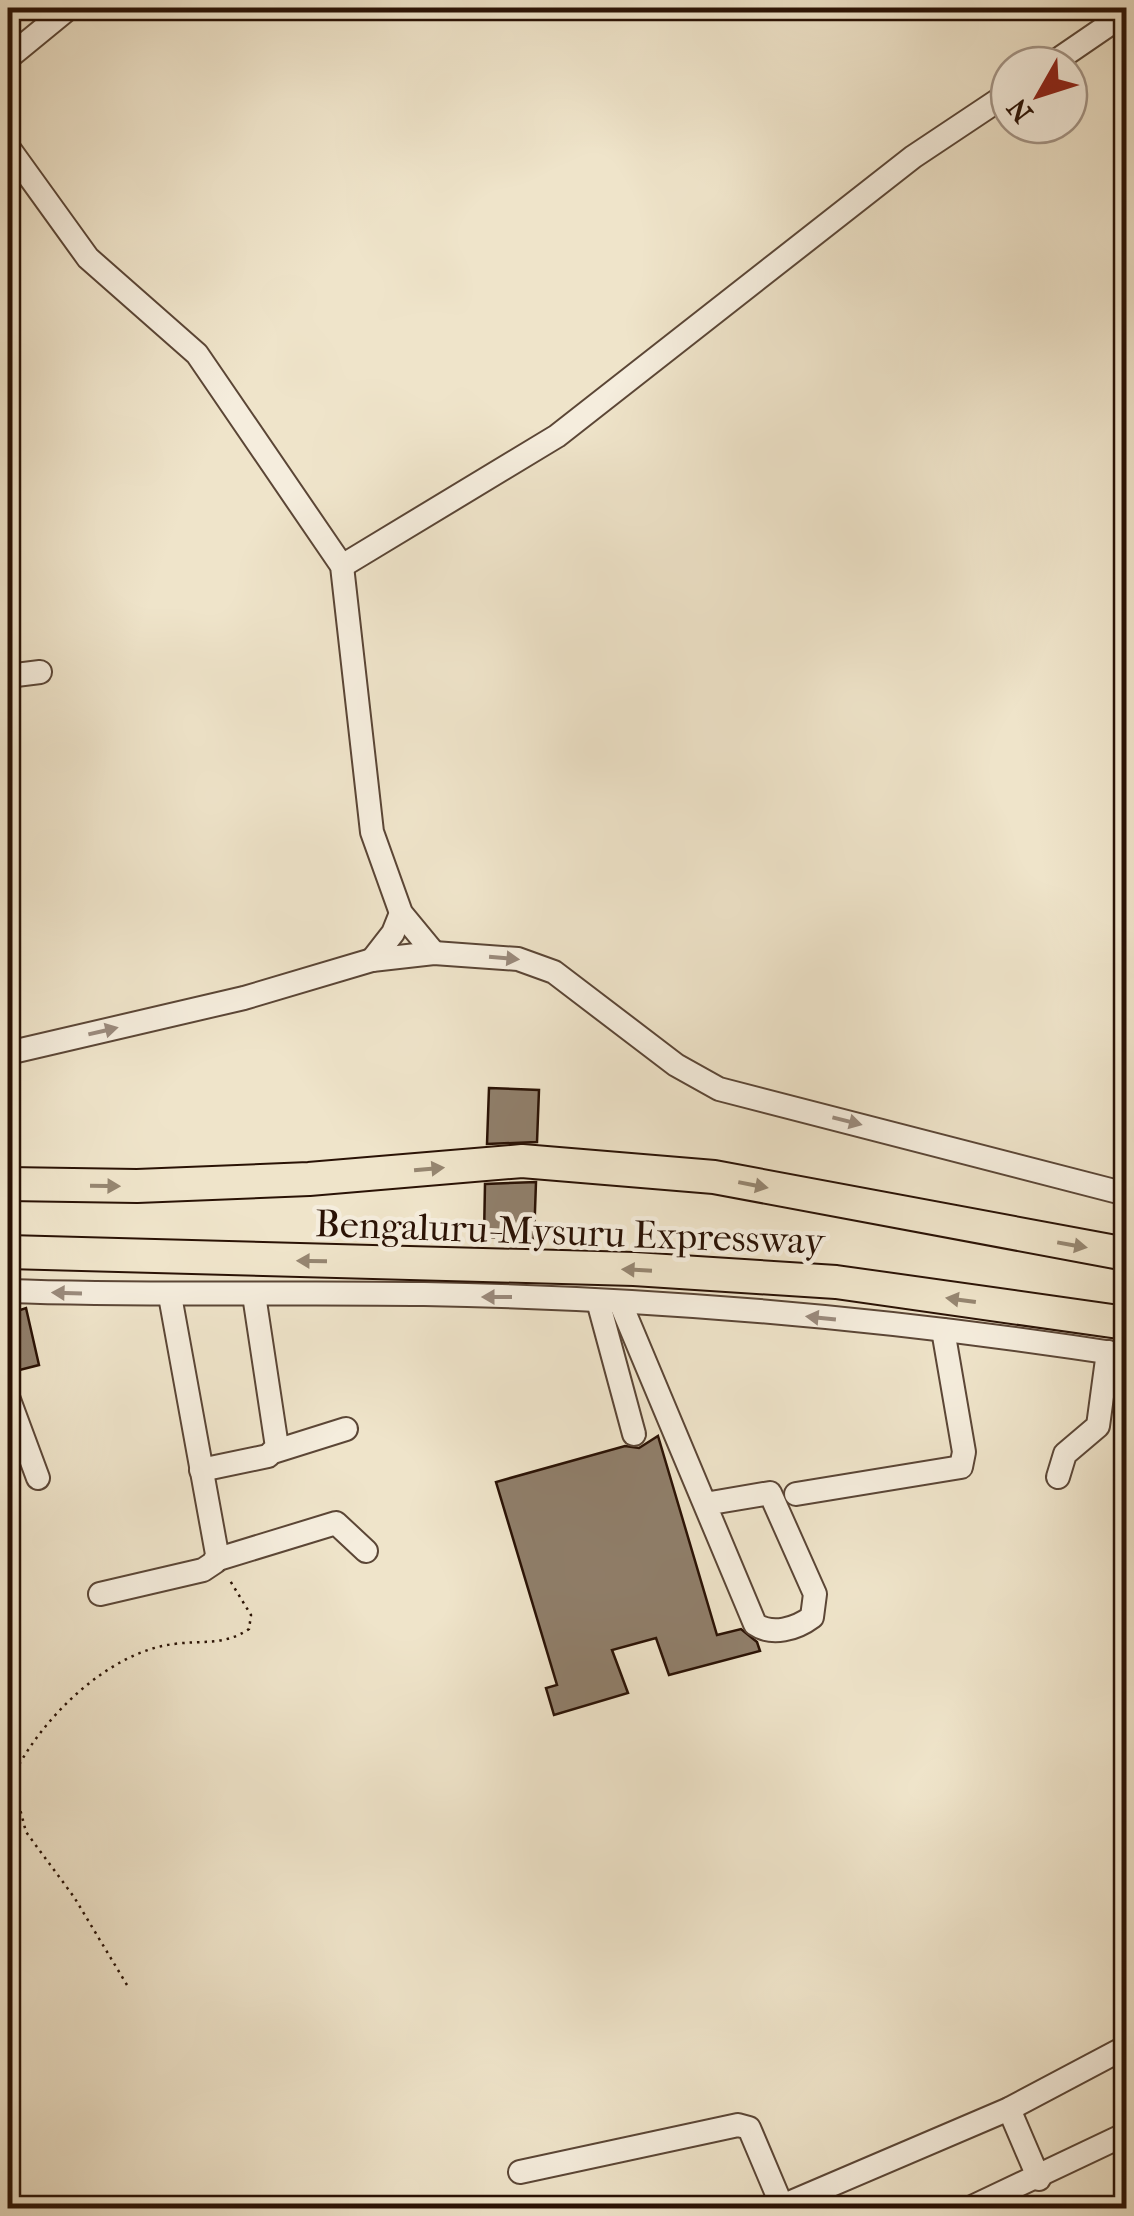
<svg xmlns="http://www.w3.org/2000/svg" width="1134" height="2216" viewBox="0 0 1134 2216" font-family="'IM FELL French Canon',serif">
	<rect width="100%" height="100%" fill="#efe4ca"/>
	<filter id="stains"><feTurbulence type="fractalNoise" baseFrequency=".002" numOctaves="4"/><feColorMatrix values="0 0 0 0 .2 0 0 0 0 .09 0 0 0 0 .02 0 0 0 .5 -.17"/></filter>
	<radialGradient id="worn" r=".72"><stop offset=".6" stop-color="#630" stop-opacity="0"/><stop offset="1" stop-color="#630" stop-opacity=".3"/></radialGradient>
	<!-- building -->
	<g fill="#907f6b" stroke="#2a1205" stroke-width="2.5">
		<path d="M489,1088l50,2 -2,52 -50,2z"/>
		<path d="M536,1182l-2,57 -50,-2 1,-53z"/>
		<path d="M26,1308l13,57 -31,8v-59z"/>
		<path d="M658,1436l59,199 24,-6 16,13 3,9 -91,24 -13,-37 -44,12 16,43 -74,22 -8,-27 11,-3 -61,-203 129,-36 14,2z"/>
	</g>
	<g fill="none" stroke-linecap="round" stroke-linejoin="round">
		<defs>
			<g id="minor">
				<path d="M8,58l61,-50"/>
				<path d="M1050,65l76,-52"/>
				<path d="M8,147l80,111 109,96 145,212 30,266 29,81 33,40"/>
				<path d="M342,566l215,-130 356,-279 96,-64"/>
				<path d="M8,676l32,-4"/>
				<path d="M372,960l21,-27 8,-20"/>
				<path d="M8,1053l236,-55 128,-38 62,-7 84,6 36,13 122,93 43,24 407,105"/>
				<path d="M8,1291c139,5 277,1 416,3 235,4 471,25 702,61"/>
				<path d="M598,1301l36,133"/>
				<path d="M620,1302l135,322c17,12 41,5 57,-7l3,-23 -45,-101 -65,11"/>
				<path d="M8,1397l30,81"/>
				<path d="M276,1451l70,-22"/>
				<path d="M201,1470l67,-14 9,-9 -23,-152"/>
				<path d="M1058,1477l7,-23 33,-28 10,-74"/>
				<path d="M796,1494l165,-27 3,-15 -21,-122"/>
				<path d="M215,1560l121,-37 30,28"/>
				<path d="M100,1594l103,-24 12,-8 2,-8 -47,-258"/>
				<path d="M1009,2109l30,70"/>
				<path d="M520,2172l218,-47 11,3 33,78 227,-97 117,-62"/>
				<path d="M970,2208l156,-74"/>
			</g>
			<g id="highway">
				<path d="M8,1184l129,2 172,-7 213,-18 192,16 412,77"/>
				<path d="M8,1252l626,17 202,13 290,41"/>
			</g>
		</defs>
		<!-- minor casing -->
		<use href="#minor" stroke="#5b4636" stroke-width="26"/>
		<!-- highway casing -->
		<use href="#highway" stroke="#2a1205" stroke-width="36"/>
		<!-- path -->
		<path stroke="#2a1205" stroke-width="2.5" stroke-dasharray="2.5 5" stroke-linecap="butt" d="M127,1985l-53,-88 -48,-65 -14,-54c28,-58 95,-126 162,-134 29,-4 50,2 75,-15l2,-14 -22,-36"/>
		<!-- minor -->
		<use href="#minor" stroke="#f5eddd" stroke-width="22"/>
		<!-- highway -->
		<use href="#highway" stroke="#efe4ca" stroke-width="32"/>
	</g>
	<!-- one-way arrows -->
	<defs><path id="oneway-solid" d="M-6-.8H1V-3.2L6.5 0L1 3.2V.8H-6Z" transform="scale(2.5)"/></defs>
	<g fill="#9a8a7c">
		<use href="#oneway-solid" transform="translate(504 958) rotate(5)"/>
		<use href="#oneway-solid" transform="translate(103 1031) rotate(-13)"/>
		<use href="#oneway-solid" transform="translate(847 1121) rotate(14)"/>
		<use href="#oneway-solid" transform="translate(67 1293) rotate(-178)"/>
		<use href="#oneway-solid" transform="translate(497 1297) rotate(-180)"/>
		<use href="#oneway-solid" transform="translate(821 1318) rotate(-174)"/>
	</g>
	<g fill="#968671">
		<use href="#oneway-solid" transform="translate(429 1169) rotate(-5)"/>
		<use href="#oneway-solid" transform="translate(753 1185) rotate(11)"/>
		<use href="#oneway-solid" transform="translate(105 1186) rotate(1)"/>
		<use href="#oneway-solid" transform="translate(1072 1245) rotate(10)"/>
		<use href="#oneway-solid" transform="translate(312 1261) rotate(-179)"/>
		<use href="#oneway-solid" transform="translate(637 1270) rotate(-177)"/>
		<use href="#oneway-solid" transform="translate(961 1300) rotate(-172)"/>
	</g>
	<g text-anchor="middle" stroke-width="9" stroke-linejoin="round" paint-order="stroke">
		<!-- street labels -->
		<g font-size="38" fill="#2a1205" stroke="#f5eddd">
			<text transform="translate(570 1232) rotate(2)" y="13">Bengaluru-Mysuru Expressway</text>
		</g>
	</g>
	<!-- margin -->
	<rect width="1134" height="2216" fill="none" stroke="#efe4ca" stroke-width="40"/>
	<rect x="10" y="10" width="1114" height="2196" fill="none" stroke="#2a1205" stroke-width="5"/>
	<rect x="20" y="20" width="1094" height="2176" fill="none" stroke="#2a1205" stroke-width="2.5"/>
	<!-- north arrow -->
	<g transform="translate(1039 95) rotate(231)"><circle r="48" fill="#f5eddd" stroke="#a49587" stroke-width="2.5"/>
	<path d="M0-8L18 38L0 25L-18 38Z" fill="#8f2418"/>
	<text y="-15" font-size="28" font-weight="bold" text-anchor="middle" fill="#2a1205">N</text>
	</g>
	<rect width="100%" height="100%" filter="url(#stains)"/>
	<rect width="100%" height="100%" fill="url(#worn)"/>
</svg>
